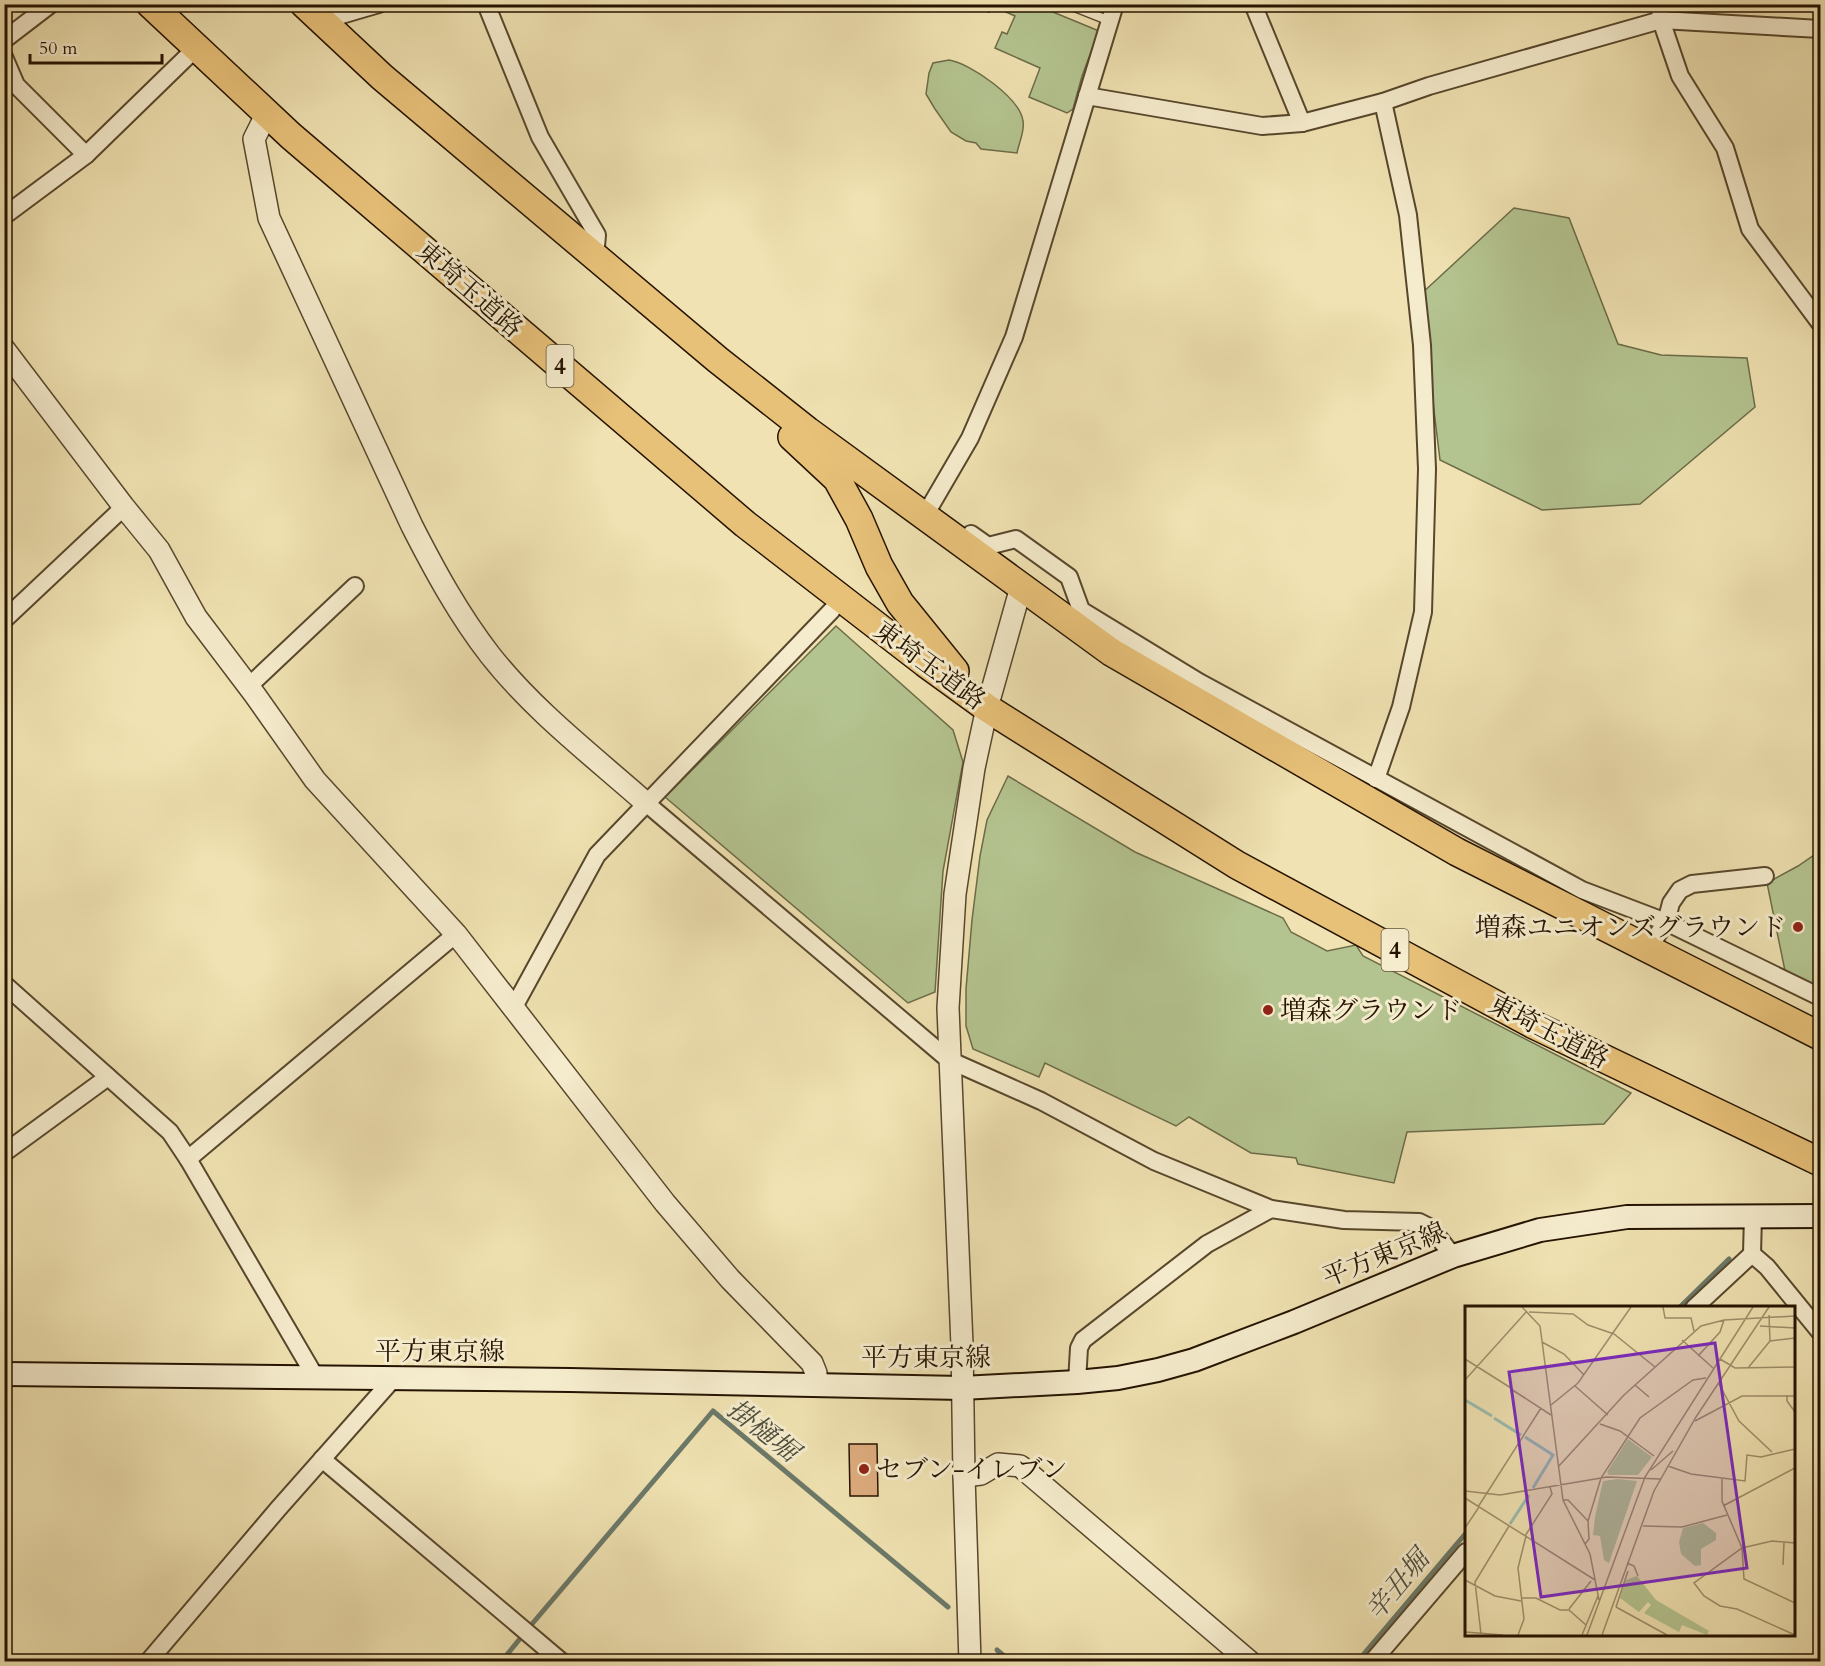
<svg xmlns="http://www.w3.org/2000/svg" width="1825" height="1666" viewBox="0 0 1825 1666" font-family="Cardo,'Noto Serif JP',serif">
	<rect width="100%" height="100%" fill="#f0e2b2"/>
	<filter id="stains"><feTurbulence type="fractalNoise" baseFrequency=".00333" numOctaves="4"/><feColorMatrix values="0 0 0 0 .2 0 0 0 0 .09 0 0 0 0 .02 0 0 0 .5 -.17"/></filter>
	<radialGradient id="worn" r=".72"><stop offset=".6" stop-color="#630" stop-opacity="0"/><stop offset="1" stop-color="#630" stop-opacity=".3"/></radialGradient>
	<!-- green -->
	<g fill="#b4c490" stroke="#6c6c48" stroke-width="1.5">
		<path d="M1009,5h27l63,26 -17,45 -9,33 -6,4 -38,-16 11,-29 -45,-20 7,-16 5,2 8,-18 -9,-4z"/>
		<path d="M949,60c21,3 71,38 74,61 2,10 -4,21 -6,32l-36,-4 -5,-6 -10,-2 -15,-9 -16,-23 -9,-15 3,-21 4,-10z"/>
		<path d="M1514,208l55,10 49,126 43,11 86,3 8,49 -115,97 -98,6 -102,-50 -20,-165z"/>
		<path d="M836,626l117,104 10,32 -20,109 -8,121 -27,11 -243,-206z"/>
		<path d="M1008,776l127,76 148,66 8,14 36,19 29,-6 7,11 268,137 -27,31 -197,8 -13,51 -96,-19 -2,-6 -45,-5 -62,-36 -13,9 -131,-63 -6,14 -66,-28 -7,-23v-37l6,-69 8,-64 7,-36z"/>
		<path d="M1820,851v138l-35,-18 -18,-88 31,-17z"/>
	</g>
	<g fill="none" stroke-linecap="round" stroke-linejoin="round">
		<!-- stream -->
		<g stroke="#6b7969" stroke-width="5">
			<path d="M1679,1308l50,-49"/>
			<path d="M532,1624l181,-213 235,196"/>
			<path d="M997,1650l14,12"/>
			<path d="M501,1662l22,-27"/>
			<path d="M1357,1662l109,-129"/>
		</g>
	</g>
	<!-- building -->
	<g fill="#ddab7e" stroke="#251300" stroke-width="1.5">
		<path d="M982,4h10l-3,8 -9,-3z"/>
		<path d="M849,1444h28l1,52h-28z"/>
	</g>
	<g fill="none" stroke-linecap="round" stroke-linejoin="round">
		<defs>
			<path id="service" d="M1067,4l43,17"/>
			<g id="minor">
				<path d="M486,4l54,133 57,98 -2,23"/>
				<path d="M1253,4l49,119"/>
				<path d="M1660,4l1,16 19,56 45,72 25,81 70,94"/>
				<path d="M321,21l58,-17"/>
				<path d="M4,40l47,-36"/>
				<path d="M4,57l12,28 70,70"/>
				<path d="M1087,96l175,30 40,-3 81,-21 46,-16 232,-66 159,9"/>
				<path d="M4,216l82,-61 111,-108"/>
				<path d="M924,517l46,-79 44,-101 101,-333"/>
				<path d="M971,534l17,12 28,-7 53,38 12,33 118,72 383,208 84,32 154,75"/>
				<path d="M4,620l120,-113"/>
				<path d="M249,686l106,-100"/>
				<path d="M1376,779l25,-72 22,-95 4,-143 -5,-124 -14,-130 -25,-113"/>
				<path d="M646,803l303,257 92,41 113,60 117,48"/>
				<path d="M1648,949l18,-27 5,-19 9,-13 12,-6 73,-8"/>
				<path d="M4,984l166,148 18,27 128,219"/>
				<path d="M514,1007l83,-152 235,-245"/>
				<path d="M4,1153l104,-76"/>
				<path d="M188,1159l268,-225"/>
				<path d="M1752,1254l15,13 53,65"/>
				<path d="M1694,1308l58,-54 1,-39"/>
				<path d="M1077,1382l2,-34 4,-8 124,-96 64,-35 73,11 75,2 12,6 22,28"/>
				<path d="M322,1459l240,203"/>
				<path d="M148,1662l130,-153 115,-130"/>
				<path d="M1372,1662l94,-110"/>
			</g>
			<g id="tertiary">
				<path d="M267,113l-13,26 15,79 143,308c23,45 47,89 78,129 44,56 103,101 156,148"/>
				<path d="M4,349l120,158 35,43 37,67 59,78 60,85 141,154 209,269 65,76 82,84 4,10v12"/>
				<path d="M964,1476l17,-2 17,-10 22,2 230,196"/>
				<path d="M970,1662l-6,-186 -2,-131 -14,-337 7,-114 19,-126 13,-60 34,-121"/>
			</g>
			<path id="secondary" d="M4,1374l566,6 392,8 115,-6 41,-4 40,-8 36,-10 100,-38 159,-66 87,-26 87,-13 193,-1"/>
			<g id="trunk">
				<path d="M150,4l141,132 454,388 180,139 62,45 250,157 297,160 286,137"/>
				<path d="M304,4l78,73 336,283 90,71 303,221 346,200 363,184"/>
				<path d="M792,437l45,42 22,40 20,47 21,37 55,68"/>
			</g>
		</defs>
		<!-- service casing -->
		<use href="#service" stroke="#58472c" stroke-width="11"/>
		<!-- minor casing -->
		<use href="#minor" stroke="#58472c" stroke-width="20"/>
		<!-- tertiary casing -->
		<use href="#tertiary" stroke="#58472c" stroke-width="24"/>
		<!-- secondary casing -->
		<use href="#secondary" stroke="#251300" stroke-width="26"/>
		<!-- trunk casing -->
		<use href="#trunk" stroke="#251300" stroke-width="30"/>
		<!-- service -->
		<use href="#service" stroke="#f5eccd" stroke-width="8"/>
		<!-- minor -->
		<use href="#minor" stroke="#f5eccd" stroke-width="16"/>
		<!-- tertiary -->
		<use href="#tertiary" stroke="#f5eccd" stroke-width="21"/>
		<!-- secondary -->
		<use href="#secondary" stroke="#f5eccd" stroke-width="22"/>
		<!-- trunk -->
		<use href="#trunk" stroke="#e8c179" stroke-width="27"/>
	</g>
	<!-- markers -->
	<g fill="#8f2418" stroke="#f5eccd" stroke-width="2">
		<circle cx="1798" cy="927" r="6"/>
		<circle cx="1268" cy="1010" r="6"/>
		<circle cx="864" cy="1469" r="6"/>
	</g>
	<g text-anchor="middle" stroke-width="6" stroke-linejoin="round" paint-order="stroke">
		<!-- shield labels -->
		<g fill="#f5eccd" stroke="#63543e" stroke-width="1.5">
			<rect x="546.5" y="345" width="27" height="42" rx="4.5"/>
			<rect x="1381.5" y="929" width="27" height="42" rx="4.5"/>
		</g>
		<g font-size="24" font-weight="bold" fill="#251300">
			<text x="560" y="374">4</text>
			<text x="1395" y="958">4</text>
		</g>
		<!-- street labels -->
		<g font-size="26" fill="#251300" stroke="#f5eccd">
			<text transform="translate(470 289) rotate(41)" y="9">東埼玉道路</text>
			<text transform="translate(930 665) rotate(36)" y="9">東埼玉道路</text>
			<text transform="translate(1549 1031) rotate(27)" y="9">東埼玉道路</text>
			<text transform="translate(1384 1254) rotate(-22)" y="9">平方東京線</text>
			<text x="440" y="1360">平方東京線</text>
			<text x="926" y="1366">平方東京線</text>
		</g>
		<!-- poi labels -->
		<g font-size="26" fill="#251300" stroke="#f5eccd" text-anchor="start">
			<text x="1786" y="936" text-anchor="end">増森ユニオンズグラウンド</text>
			<text x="1280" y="1019">増森グラウンド</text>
			<text x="876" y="1478">セブン-イレブン</text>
		</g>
		<!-- water labels -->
		<g font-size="27" font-style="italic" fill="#4e4e3d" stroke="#f5eccd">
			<text transform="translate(763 1430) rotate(38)" y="9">掛樋堀</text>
			<text transform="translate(1397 1585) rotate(-50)" y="9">辛丑堀</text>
		</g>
	</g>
	<!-- overview -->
	<g transform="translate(1465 1306)">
		<rect width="330" height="330" fill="#f0e2b2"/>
		<path d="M163,133l24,18 -14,18h-29l-2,-3zM153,173l19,2 -28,82 -5,-3 -4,-24 -7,-1 2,-18 8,-36zM238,217l13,10v7l-15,9v16l-6,1 -14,-12 -2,-12 4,-14zM172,270l19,24 53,31 -2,4 -25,-10 -3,7 -35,-19 7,-8 -3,-3 -9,10 -19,-14 6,-18z" fill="#b4c490"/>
		<path fill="none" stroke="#9abdaf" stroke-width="3" d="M0,94l27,16M29,112l27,17M60,131l28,18 -20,33M45,218l19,-29"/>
		<path fill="none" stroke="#9f8f6b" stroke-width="1.5" d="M57,1l18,19 23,174 27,54 9,46M198,1l2,11h26l3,13M64,6l44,2 15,11 26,9 41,33M304,9l1,26M295,20l35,2M217,34l31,28M77,36l22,12 20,21M233,50l22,-24 4,-12M0,53l46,29M255,53l15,9 60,-1M283,62l22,-27 25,-3M0,74l62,-69M254,78l20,37 33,31M170,79l14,12M110,80l33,29M46,83l40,26M322,89v6l8,11M86,99l27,-22 53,-76M230,115l47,-25h53M135,118l20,7 34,25M203,160l23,8 54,7 2,-26 14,2 34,-8M93,161l66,-72 77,-69 23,-6 71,-4M186,164l22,-19M257,173v22l20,47 2,31 51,24M0,185l35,4 107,-18 53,2M0,192l130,82M98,194h5l20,21 1,18 -4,5M258,200l72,-38M13,201l63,-99M123,215l13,-43 39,-60 53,-38 13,-2M178,220l39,1 45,-12M0,222l14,-21M60,230l27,-42 -2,-7M330,237l-23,-2 -30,7 -48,35 10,13 16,10 17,3 58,26M162,257l7,3 4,10M318,259l1,-23M0,274l30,16 26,5M56,292h15l24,12h9l17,15M151,301l12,-36M151,301l51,28M104,303l22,-28M0,326l38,3M16,328l-6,-52 34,-56M53,329l6,-16 -6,-51 8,-32M117,329l16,-39M122,329l58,-158 108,-170M137,329l52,-144 42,-74 73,-110"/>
		<path fill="#7b2cbf" fill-opacity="0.15" stroke="#7b2cbf" stroke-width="3" d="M250,37l32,225 -206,29 -32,-225z"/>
		<rect width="330" height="330" fill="none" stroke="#251300" stroke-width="3"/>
	</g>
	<!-- margin -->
	<rect width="1825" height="1666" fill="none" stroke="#f0e2b2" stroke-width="24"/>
	<rect x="6" y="6" width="1813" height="1654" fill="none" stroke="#251300" stroke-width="3"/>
	<rect x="12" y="12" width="1801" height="1642" fill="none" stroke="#251300" stroke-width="1.5"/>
	<!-- scale -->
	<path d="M30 54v9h132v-9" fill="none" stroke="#251300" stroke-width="3"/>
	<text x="39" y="54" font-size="18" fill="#251300" stroke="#f5eccd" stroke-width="4.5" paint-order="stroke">50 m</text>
	<rect width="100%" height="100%" filter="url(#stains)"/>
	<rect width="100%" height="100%" fill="url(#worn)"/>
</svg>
